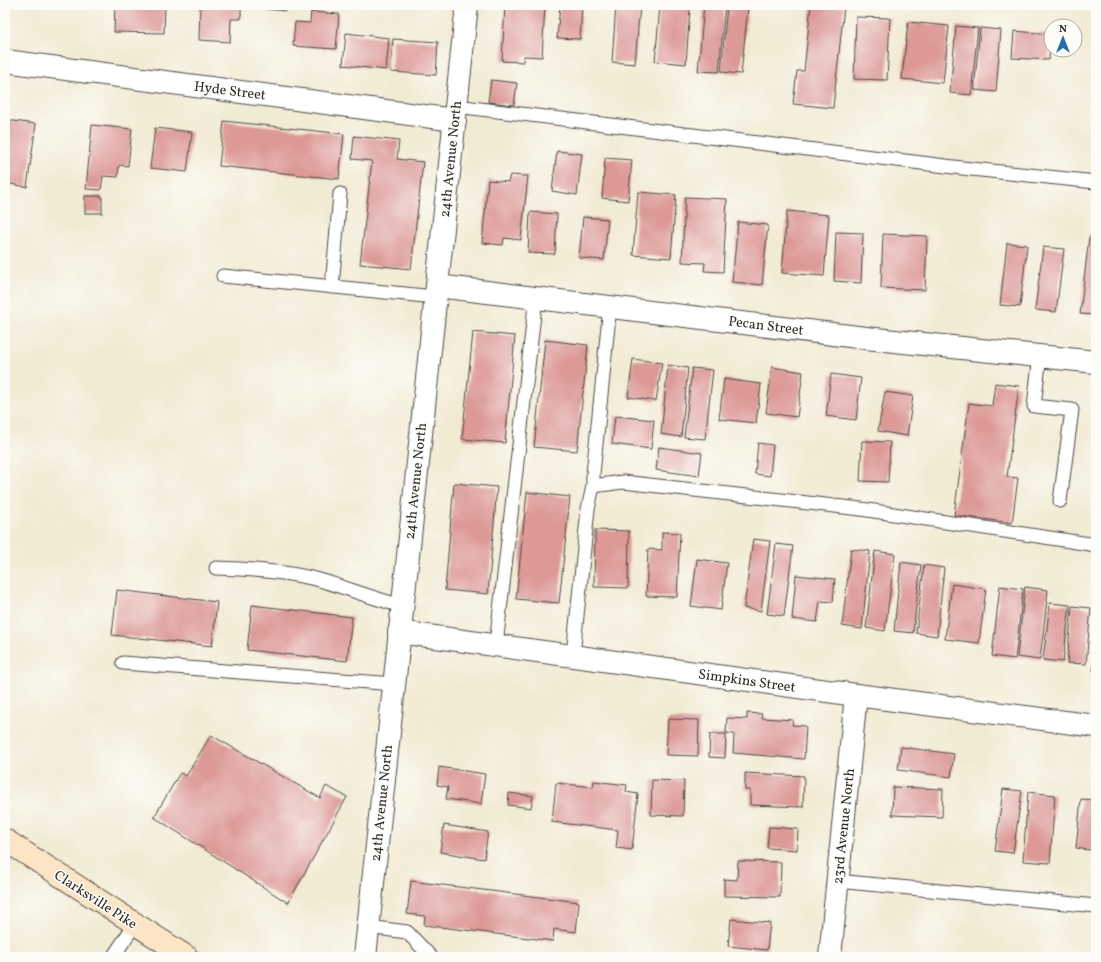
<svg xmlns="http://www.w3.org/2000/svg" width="1101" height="962" viewBox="0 0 1101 962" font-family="Vollkorn,serif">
	<rect width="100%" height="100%" fill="#fdfcf7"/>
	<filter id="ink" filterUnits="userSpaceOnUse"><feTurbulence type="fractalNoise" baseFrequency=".025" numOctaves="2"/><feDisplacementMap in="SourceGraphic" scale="8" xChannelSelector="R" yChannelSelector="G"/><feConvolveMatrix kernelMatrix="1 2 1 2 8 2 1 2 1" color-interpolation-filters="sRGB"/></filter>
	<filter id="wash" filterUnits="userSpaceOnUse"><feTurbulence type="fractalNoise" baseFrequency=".012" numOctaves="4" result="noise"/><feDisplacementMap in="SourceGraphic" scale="16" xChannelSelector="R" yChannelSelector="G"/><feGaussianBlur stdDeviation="0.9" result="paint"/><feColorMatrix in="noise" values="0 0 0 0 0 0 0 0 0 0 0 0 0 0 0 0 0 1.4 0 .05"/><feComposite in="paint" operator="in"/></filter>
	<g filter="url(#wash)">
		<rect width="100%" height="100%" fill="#f2ebd4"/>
		<g id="blocks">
			<!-- building -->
			<g fill="#dc9996">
				<path d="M115,5h50l-1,28 -50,-1z"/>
				<path d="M200,5h41v14h-10l-1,23 -31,-2z"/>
				<path d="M265,5h22l-1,6 -21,-2z"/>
				<path d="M505,5h40l-3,52 -18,-1 -1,6 -21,-1z"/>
				<path d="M560,5h22l-2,34 -23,-1z"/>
				<path d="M616,5h24l-5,59 -23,-2z"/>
				<path d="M704,5h21l-6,67 -21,-1z"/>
				<path d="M811,5l33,2 -11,101 -40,-4 4,-33h7z"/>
				<path d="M660,6l30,2 -4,56 -31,-3z"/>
				<path d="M727,6l21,1 -7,67 -20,-2z"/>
				<path d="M311,12l28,2 -3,35 -43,-3 2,-24 15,1z"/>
				<path d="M856,17l34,1 -3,62 -33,-1z"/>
				<path d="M908,22l41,4 -6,57 -41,-4z"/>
				<path d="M956,26l22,2 -7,67 -21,-2z"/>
				<path d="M980,28l21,2 -5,62 -22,-2z"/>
				<path d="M1014,31l36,3 -1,26 -37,-2z"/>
				<path d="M346,33l43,5 -3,32 -43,-5z"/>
				<path d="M393,39l45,3 -2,33 -45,-3z"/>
				<path d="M491,80l26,3 -3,22 -26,-3z"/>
				<path d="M6,120l30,4 -9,63 -22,-4z"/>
				<path d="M224,121l120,13 -5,45 -120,-13z"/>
				<path d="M92,125l40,4 -4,37 -9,-1 -1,12 -15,-1 -2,14 -15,-1z"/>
				<path d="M155,128l37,4 -5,40 -37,-4z"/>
				<path d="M354,136l45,5 -2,18 26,3 -12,107 -51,-5 12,-103 -20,-2z"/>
				<path d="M557,151l25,3 -5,41 -25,-4z"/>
				<path d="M605,158l27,2 -4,41 -26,-3z"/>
				<path d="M510,175l18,1 -7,64 -17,-2 -1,7 -21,-2 6,-63 20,2z"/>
				<path d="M638,192l38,3 -5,63 -38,-3z"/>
				<rect x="85" y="196" width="17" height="17"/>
				<path d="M685,197l42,2 -4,73 -19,-1 1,-8 -23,-1z"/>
				<path d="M787,211l42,4 -5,61 -42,-3z"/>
				<path d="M530,212l27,2 -2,40 -27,-1z"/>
				<path d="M583,217l25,2 -4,41 -25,-2z"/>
				<path d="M738,222l30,3 -6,60 -30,-3z"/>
				<path d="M836,232l27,1 -2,50 -27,-2z"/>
				<path d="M883,234l44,2 -2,54 -44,-2z"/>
				<path d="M1089,237h7v78l-16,-1z"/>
				<path d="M1007,243l20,2 -7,62 -20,-2z"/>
				<path d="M1043,247l21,2 -8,63 -21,-2z"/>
				<path d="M473,332l42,4 -10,107 -43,-4z"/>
				<path d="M545,340l43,5 -11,106 -43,-4z"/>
				<path d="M633,359l29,4 -6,38 -28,-4z"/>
				<path d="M668,365l20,3 -7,69 -20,-3z"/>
				<path d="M772,367l31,5 -6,45 -31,-4z"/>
				<path d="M692,368l21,2 -8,69 -21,-2z"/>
				<path d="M831,374l30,4 -5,42 -30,-4z"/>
				<path d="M724,379l37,5 -5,39 -37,-4z"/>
				<path d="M995,383l24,3 -12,91 11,1 -6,45 -58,-8 15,-112 23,3z"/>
				<path d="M885,392l28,4 -6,40 -29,-5z"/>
				<path d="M615,416l39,4 -3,29 -39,-5z"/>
				<path d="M862,441l28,1 -2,40 -28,-1z"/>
				<path d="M758,443l15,2 -3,31 -15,-2z"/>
				<path d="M659,447l43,6 -3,23 -43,-6z"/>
				<path d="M454,483l43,4 -9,107 -43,-4z"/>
				<path d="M527,492l43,5 -11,106 -43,-4z"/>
				<path d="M595,530l34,1 -1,57 -34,-1z"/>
				<path d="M662,532l18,1 -3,64 -31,-1 2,-47 14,1z"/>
				<path d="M753,539l17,2 -9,70 -17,-3z"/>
				<path d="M776,544l17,2 -9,70 -17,-2z"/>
				<path d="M851,549l19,2 -8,78 -20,-3z"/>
				<path d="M875,551l20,3 -10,77 -19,-3z"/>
				<path d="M697,559l30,4 -6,47 -30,-4z"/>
				<path d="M901,562l20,3 -8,68 -19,-2z"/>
				<path d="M924,565l20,3 -7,68 -21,-3z"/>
				<path d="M796,575l39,4 -2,23 -13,-1 -3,21 -25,-3z"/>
				<path d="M952,584l34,5 -7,54 -34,-4z"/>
				<path d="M1000,586l23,3 -8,70 -23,-3z"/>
				<path d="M1025,587l23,3 -8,70 -23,-3z"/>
				<path d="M117,590l100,12 -5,44 -100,-11z"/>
				<path d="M1050,603l20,2 -7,57 -20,-2z"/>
				<path d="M252,605l100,12 -5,44 -100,-11z"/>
				<path d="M1072,606l19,2 -5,56 -19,-1z"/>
				<path d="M1095,655h1v17l-3,-1z"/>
				<path d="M747,713l15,1 -1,4 32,2 -1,5 14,1 -2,33 -71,-6 1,-19 -8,-1 1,-15 20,1z"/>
				<path d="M668,719l31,1 -1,36 -32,-1z"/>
				<path d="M710,734h16l-1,24 -16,-1z"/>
				<path d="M211,735l109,63 6,-12 21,11 -59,106 -134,-86 26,-44 6,3z"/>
				<path d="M901,747l53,7 -3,23 -53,-7z"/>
				<path d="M439,767l46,7 -4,30 -35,-5 2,-12 -11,-2z"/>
				<path d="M745,773l59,3 -1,31 -53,-2v-15h-5z"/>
				<path d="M652,780l32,1 -1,35 -32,-1z"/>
				<path d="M594,781l33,4 -1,7 12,2 -6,56 -16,-2 2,-18 -66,-8 4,-39 37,4z"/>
				<path d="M893,787l50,2 -1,28 -50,-2z"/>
				<path d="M1003,789l19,2 -9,62 -18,-2z"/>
				<path d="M1028,792l27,3 -5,68 -27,-2z"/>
				<path d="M509,793l24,3 -2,12 -23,-3z"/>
				<path d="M1081,799l15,1v51l-20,-3z"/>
				<path d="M444,825l44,7 -4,27 -44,-7z"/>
				<path d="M769,827l29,2 -1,21 -30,-2z"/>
				<path d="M738,861l43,1 -1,35 -56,-1v-17l13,1z"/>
				<path d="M411,881l168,21 -3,30 -22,-3 -1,12 -129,-16 1,-9 -18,-2z"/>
				<path d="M731,919l39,4 -3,27 -39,-4z"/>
			</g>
		</g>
	</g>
	<g filter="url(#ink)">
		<use href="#blocks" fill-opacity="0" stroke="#494844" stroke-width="1"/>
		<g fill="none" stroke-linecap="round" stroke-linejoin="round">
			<defs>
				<g id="lane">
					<path d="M456,106l506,62 134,14"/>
					<path d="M223,276l212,21"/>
					<path d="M332,287l8,-93"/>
					<path d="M1040,355l-6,51 38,4 -12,91"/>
					<path d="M593,486v-12l17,-168"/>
					<path d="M216,568c33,1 67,3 100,11 29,8 57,20 87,27"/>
					<path d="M496,645l40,-348"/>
					<path d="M573,655l15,-146 5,-23 30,-4 238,27 235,36"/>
					<path d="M123,663l271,21"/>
					<path d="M837,881l259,25"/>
					<path d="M368,927l39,5 24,25"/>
					<path d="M113,957l22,-33"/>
				</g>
				<g id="street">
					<path d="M5,61l450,59"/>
					<path d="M437,286l429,52 230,24"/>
					<path d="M399,632l457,63 240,31"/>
					<path d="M365,957l102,-952"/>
					<path d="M830,957l26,-262"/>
				</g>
				<path id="secondary" d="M5,840l182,117"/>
			</defs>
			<!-- lane casing -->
			<use href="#lane" stroke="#494844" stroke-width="15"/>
			<!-- street casing -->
			<use href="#street" stroke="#494844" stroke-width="24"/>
			<!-- secondary casing -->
			<use href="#secondary" stroke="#494844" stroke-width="24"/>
			<!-- lane -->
			<use href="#lane" stroke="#fff" stroke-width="13"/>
			<!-- street -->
			<use href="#street" stroke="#fff" stroke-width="22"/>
			<!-- secondary -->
			<use href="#secondary" stroke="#fce5c4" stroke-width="22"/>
		</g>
	</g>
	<g text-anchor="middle" stroke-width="3" stroke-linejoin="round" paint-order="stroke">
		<!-- street labels -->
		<g font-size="14" fill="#2b2b2b" stroke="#fdfcf7">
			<text transform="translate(230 90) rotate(7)" y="5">Hyde Street</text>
			<text transform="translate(450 159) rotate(-84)" y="5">24th Avenue North</text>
			<text transform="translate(766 325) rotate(7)" y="5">Pecan Street</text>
			<text transform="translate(415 481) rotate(-84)" y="5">24th Avenue North</text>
			<text transform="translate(747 680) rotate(8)" y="5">Simpkins Street</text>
			<text transform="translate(381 803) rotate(-84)" y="5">24th Avenue North</text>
			<text transform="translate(843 826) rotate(-84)" y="5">23rd Avenue North</text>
			<text transform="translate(96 899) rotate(33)" y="5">Clarksville Pike</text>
		</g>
	</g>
	<!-- margin -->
	<rect width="1101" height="962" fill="none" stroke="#fdfcf7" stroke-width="20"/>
	<!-- north arrow -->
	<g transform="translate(1063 38)"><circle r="19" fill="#fdfcf7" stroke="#a9a8a5"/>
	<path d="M0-3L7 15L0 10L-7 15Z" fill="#1f6fb2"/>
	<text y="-6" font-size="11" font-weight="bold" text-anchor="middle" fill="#2b2b2b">N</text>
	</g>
</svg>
